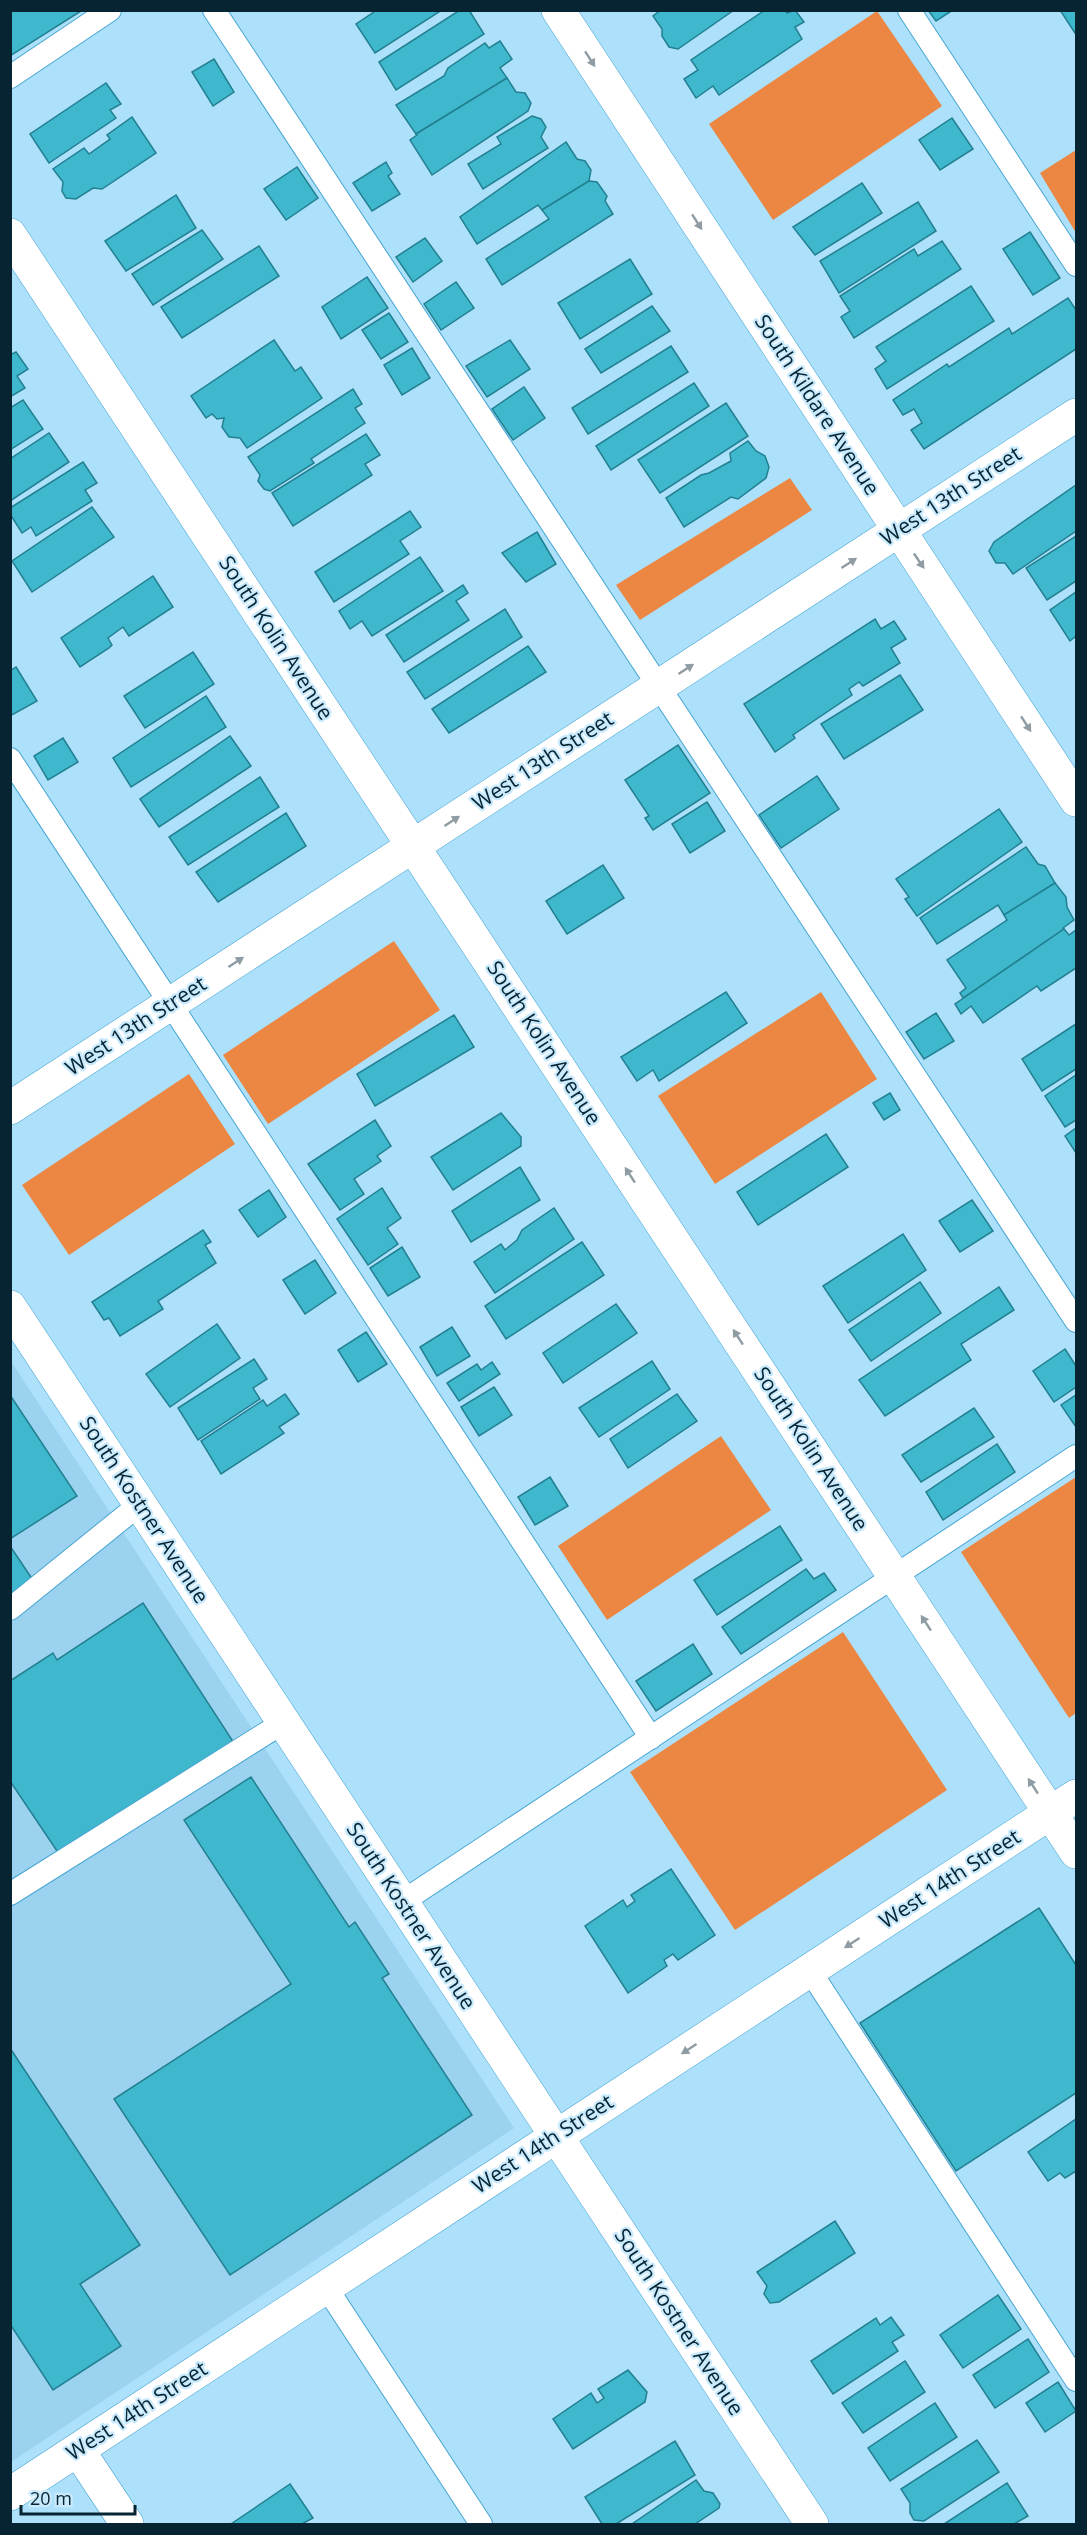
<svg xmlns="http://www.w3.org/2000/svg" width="1087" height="2535" viewBox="0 0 1087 2535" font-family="'Open Sans',sans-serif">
	<rect width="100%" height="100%" fill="#ace0fb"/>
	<!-- built -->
	<path fill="#9ad2ef" d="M10,1360l504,768 -503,334h-1z"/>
	<!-- green -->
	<g fill="#ec8743">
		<path d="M877,11l65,95 -169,114 -64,-96z"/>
		<path d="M1076,150v83l-36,-60z"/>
		<path d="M790,478l22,32 -172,110 -24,-35z"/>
		<path d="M394,941l46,69 -172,114 -45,-69z"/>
		<path d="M821,992l56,87 -162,105 -57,-88z"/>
		<path d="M189,1074l46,70 -166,111 -47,-70z"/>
		<path d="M721,1436l50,74 -164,110 -49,-74z"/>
		<path d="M1076,1477v236l-7,5 -108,-166z"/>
		<path d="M843,1632l104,158 -212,140 -105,-158z"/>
	</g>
	<!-- building -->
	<g fill="#3fb8ce" stroke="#228091" stroke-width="1.5">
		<path d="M10,10h71v1l-71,45z"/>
		<path d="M377,10h65l-67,43 -19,-29z"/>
		<path d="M460,10h9l15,24 -88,56 -17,-28z"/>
		<path d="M661,10h73l-56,39 -9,-2 -7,-11v-7l-9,-13z"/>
		<path d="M765,10h20l2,3 8,-3 9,12 -9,5 7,12 -83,56 -6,-9 -17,12 -12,-19 14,-9 -7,-10z"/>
		<path d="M928,10h25l-17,11z"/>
		<path d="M1060,10h16v22l-1,1z"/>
		<path d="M500,41l12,18 -12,9 7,10 -91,56 -20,-29 48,-29 4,-8 37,-25 4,5z"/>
		<path d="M214,59l20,33 -21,14 -21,-34z"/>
		<path d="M507,78l9,14 9,1 6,10 -3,8 -96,64 -22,-35 7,-5 -1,-1z"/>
		<path d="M106,83l15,21 -11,6 6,8 -67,45 -19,-29z"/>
		<path d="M532,116l9,3 5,8 -5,10 7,11 -65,41 -15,-25 33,-20 -4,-7z"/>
		<path d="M132,117l24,36 -54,36 -9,-1 -17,11 -10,-1 -4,-7 1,-9 -10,-13 31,-21 5,6 21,-15 -3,-4z"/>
		<path d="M952,118l21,31 -33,21 -21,-30z"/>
		<path d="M566,142l11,17 8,2 6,9 -2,11 -47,29 -4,-5 -61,39 -17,-27z"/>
		<path d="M386,162l6,11 -4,3 12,18 -28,17 -19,-28z"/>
		<path d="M297,167l21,31 -32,22 -22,-31z"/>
		<path d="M589,181l8,1 10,14 -2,5 8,13 -111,71 -16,-26 63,-40 -7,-9z"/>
		<path d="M862,183l20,30 -67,42 -22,-28z"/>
		<path d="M176,195l20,33 -70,43 -21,-30z"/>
		<path d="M918,202l18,29 -97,62 -19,-32z"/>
		<path d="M202,230l21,29 -70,46 -21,-31z"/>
		<path d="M1030,232l30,46 -27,17 -30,-46z"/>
		<path d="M425,238l17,23 -29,21 -17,-25z"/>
		<path d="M942,241l19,28 -107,69 -13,-21 9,-6 -10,-15 74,-47 4,7z"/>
		<path d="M259,246l20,30 -97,62 -21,-31z"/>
		<path d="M630,259l22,35 -72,45 -22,-36z"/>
		<path d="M367,277l21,31 -47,31 -19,-32z"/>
		<path d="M456,282l18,26 -33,22 -17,-26z"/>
		<path d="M971,286l23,35 -107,68 -12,-20 11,-8 -10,-14z"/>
		<path d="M1068,298l8,12v39l-152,100 -13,-19 11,-7 -8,-14 -11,6 -10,-15 54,-36 2,3 60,-39 3,6z"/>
		<path d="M652,306l18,25 -69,42 -16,-24z"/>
		<path d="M389,313l19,29 -27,17 -19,-29z"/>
		<path d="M274,340l21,31 6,-4 21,31 -75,50 -7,-10 -11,-1 -7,-10 2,-9 -7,1 -5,-5 -6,4 -15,-22z"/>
		<path d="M510,340l20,29 -43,28 -21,-31z"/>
		<path d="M671,346l17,26 -100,62 -16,-26z"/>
		<path d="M412,348l18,30 -28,17 -18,-30z"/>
		<path d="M16,352l12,17 -11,7 8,12 -15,9v-42z"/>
		<path d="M694,383l15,23 -98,64 -15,-24z"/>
		<path d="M524,387l21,31 -32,22 -21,-31z"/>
		<path d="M353,389l9,15 -7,4 10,15 -54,36 3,4 -44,28 -6,-2 -6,-8 2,-6 -12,-18z"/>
		<path d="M23,400l20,29 -33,21v-42z"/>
		<path d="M726,403l22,33 -88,57 -22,-33z"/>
		<path d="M49,433l20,29 -59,39v-42z"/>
		<path d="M366,434l14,21 -15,9 7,11 -79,51 -21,-33z"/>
		<path d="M748,441l8,10 9,5 4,11 -3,11 -28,21 -7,-2 -47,30 -18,-29 35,-23 8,-2 22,-12 -1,-8z"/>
		<path d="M83,462l14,21 -12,7 7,11 -56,35 -5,-9 -9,6 -12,-19v-6z"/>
		<path d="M1076,485v46l-63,43 -8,-11h-9l-7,-12 5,-9z"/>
		<path d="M92,507l22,30 -82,55 -20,-31z"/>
		<path d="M410,511l11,16 -21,14 9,13 -75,48 -19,-30z"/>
		<path d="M537,532l19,32 -30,18 -24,-29z"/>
		<path d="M1076,536v45l-29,19 -21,-32z"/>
		<path d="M420,557l23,34 -71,45 -10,-15 -12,8 -11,-18z"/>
		<path d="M153,576l20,31 -44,29 -6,-9 -15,11 4,7 -3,3 -29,19 -19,-29z"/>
		<path d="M463,585l5,8 -12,8 13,19 -65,42 -18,-27z"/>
		<path d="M1076,592v44l-6,5 -20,-31z"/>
		<path d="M505,609l17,28 -97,62 -18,-27z"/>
		<path d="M875,619l6,10 13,-8 12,18 -15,9 9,15 -37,23 -4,-4 -10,7 3,6 -59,40 2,3 -20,14 -31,-48z"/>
		<path d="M528,646l18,26 -97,61 -17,-24z"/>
		<path d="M193,652l21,32 -69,44 -21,-32z"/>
		<path d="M16,667l21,34 -27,15v-45z"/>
		<path d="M900,675l23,35 -79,49 -23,-35z"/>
		<path d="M206,696l20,31 -95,60 -18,-29z"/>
		<path d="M230,736l21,30 -92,61 -19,-28z"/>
		<path d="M63,738l15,24 -30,18 -14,-24z"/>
		<path d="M678,745l32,48 -57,37 -8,-12 4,-2 -24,-36z"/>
		<path d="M817,776l22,33 -58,39 -22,-33z"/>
		<path d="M260,777l19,30 -91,58 -19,-28z"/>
		<path d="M707,802l18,29 -35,22 -18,-29z"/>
		<path d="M999,809l23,33 -105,74 -12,-17 4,-2 -13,-18z"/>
		<path d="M286,813l20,33 -88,56 -22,-30z"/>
		<path d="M1026,847l12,17 7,2 10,17 -51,32 -6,-10 -61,39 -17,-26z"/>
		<path d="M603,865l21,33 -57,36 -21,-33z"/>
		<path d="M1055,883l11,14 1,10 7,13 -11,8 1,1 -101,69 -3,-5 6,-5 -19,-28 60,-40 -3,-5z"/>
		<path d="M1064,929l5,6 7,-5v38l-35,23 -4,-5 -54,37 -12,-17 -10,8 -6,-10z"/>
		<path d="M726,992l21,31 -88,58 -6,-11 -16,11 -16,-24z"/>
		<path d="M936,1013l18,28 -30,18 -18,-27z"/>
		<path d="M454,1015l20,32 -99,59 -18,-32z"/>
		<path d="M1076,1024v45l-34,22 -20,-32z"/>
		<path d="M1076,1075v45l-11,7 -20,-31z"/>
		<path d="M890,1093l10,17 -16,10 -11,-17z"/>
		<path d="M501,1113l20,24v9l-68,44 -22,-33z"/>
		<path d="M375,1120l16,26 -14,10 4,5 -27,18 10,15 -24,16 -32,-46z"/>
		<path d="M1076,1128v25l-11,-17z"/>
		<path d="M826,1134l22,33 -90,58 -21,-33z"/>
		<path d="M520,1167l20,33 -69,42 -19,-31z"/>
		<path d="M382,1188l19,30 -14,10 11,16 -30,21 -31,-46z"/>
		<path d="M269,1190l17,27 -28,20 -19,-27z"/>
		<path d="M972,1200l21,31 -33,21 -21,-31z"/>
		<path d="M554,1208l20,31 -79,54 -21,-31 27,-18 4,6 12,-10 5,-10z"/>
		<path d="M203,1230l8,12 -6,3 11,18 -58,38 5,8 -43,27 -11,-18 -5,2 -12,-18z"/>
		<path d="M903,1234l23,36 -78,53 -25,-37z"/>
		<path d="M582,1242l22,33 -98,64 -21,-33z"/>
		<path d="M402,1247l18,30 -32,19 -18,-28z"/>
		<path d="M315,1260l21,33 -31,21 -22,-34z"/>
		<path d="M920,1282l21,31 -70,48 -22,-31z"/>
		<path d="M999,1287l15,23 -53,34 10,16 -86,56 -26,-36z"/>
		<path d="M616,1304l21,29 -74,50 -20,-30z"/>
		<path d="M217,1324l23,34 -70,49 -24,-33z"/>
		<path d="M452,1327l18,29 -33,20 -17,-29z"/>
		<path d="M366,1332l21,32 -29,18 -20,-32z"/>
		<path d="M1065,1349l11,17v21l-22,15 -21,-31z"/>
		<path d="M254,1359l13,20 -14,9 7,11 -62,41 -20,-32z"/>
		<path d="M652,1361l18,28 -71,48 -20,-29z"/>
		<path d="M492,1362l8,12 -41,27 -12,-18 30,-19 4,6z"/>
		<path d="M494,1387l18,28 -33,21 -18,-29z"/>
		<path d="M285,1394l14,20 -20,13 5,6 -63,41 -20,-33 62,-41 4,6z"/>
		<path d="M677,1394l20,27 -69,47 -18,-29z"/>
		<path d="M10,1395l67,101 -67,43z"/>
		<path d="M1076,1395v32l-15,-22z"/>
		<path d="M974,1408l20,29 -73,45 -19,-27z"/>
		<path d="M997,1444l18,28 -72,48 -17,-28z"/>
		<path d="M550,1477l18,29 -33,19 -17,-28z"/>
		<path d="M780,1526l22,34 -85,55 -23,-35z"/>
		<path d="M10,1546l27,40 -27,18z"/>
		<path d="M806,1569l8,10 10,-6 12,17 -95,64 -19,-27z"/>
		<path d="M143,1603l91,140 -173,114 -51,-76v-100l43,-28 4,7z"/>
		<path d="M693,1644l19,30 -56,37 -20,-30z"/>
		<path d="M251,1777l98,150 6,-5 34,52 -7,4 90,137 -242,160 -116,-176 177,-115 -107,-164z"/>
		<path d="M671,1869l44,66 -37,25 -5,-6 -9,6 3,6 -39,27 -43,-67 38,-26 4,7 8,-6 -4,-6z"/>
		<path d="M1039,1908l37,57v128l-120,78 -96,-148z"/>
		<path d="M10,2048l130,197 -60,39 41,62 -68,44 -43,-66z"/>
		<path d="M1076,2119v52l-11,7 -5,-5 -12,8 -20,-29z"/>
		<path d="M835,2221l20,32 -76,49 -9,1 -6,-9 3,-8 -10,-14z"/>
		<path d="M998,2295l23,34 -58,39 -23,-33z"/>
		<path d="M891,2317l13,18 -12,7 6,9 -65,43 -22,-33 65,-43 4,7z"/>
		<path d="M1028,2339l21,33 -54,36 -22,-33z"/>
		<path d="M905,2361l20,31 -62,41 -21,-30z"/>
		<path d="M628,2370l19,22 -2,10 -72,47 -20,-30 38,-26 6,10 7,-5 -6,-9z"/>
		<path d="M1058,2382l18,29 -31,21 -19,-29z"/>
		<path d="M935,2403l22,34 -67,44 -22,-33z"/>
		<path d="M977,2440l22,32 -75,49 -10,-1 -4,-7v-10l-9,-14z"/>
		<path d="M675,2441l20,34 -79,49h-14l-17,-27z"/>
		<path d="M696,2480l8,11 9,2 7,11 -1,4 -24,16h-63z"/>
		<path d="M1007,2483l21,33 -14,8h-70z"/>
		<path d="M290,2484l23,34 -11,6h-71z"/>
	</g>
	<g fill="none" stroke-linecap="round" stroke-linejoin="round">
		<defs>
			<g id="lane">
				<path d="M214,10l862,1311"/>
				<path d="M909,10l167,255"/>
				<path d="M10,77l100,-67"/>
				<path d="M10,759l641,979"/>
				<path d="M10,1609l130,-105"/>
				<path d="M10,1894l274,-172"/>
				<path d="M402,1902l674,-446"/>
				<path d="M810,1971l266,409"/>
				<path d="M326,2287l155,237"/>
			</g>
			<g id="street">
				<path d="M558,10l518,790"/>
				<path d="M10,235l1066,1617"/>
				<path d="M10,1108l1066,-693"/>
				<path d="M78,2450l49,74"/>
				<path d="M10,2494l1066,-698"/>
			</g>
			<path id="secondary" d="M10,1307l802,1217"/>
		</defs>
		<!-- lane casing -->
		<use href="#lane" stroke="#48a5d1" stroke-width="24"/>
		<!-- street casing -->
		<use href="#street" stroke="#48a5d1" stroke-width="34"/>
		<!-- secondary casing -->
		<use href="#secondary" stroke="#48a5d1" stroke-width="34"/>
		<!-- lane -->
		<use href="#lane" stroke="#fff" stroke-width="22"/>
		<!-- street -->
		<use href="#street" stroke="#fff" stroke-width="33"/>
		<!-- secondary -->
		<use href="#secondary" stroke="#fff" stroke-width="33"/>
	</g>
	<!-- one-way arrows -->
	<defs><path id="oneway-solid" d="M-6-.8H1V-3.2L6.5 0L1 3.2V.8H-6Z" transform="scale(1.5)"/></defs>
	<g fill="#8f9ca3">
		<use href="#oneway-solid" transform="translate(590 59) rotate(57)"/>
		<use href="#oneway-solid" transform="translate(697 222) rotate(57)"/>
		<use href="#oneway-solid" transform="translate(919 561) rotate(56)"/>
		<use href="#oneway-solid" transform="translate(849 563) rotate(-33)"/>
		<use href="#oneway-solid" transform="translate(686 669) rotate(-33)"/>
		<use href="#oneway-solid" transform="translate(1026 724) rotate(57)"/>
		<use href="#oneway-solid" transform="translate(452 821) rotate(-33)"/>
		<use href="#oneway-solid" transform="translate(236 962) rotate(-33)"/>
		<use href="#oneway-solid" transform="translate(630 1175) rotate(-123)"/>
		<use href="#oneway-solid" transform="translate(738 1337) rotate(-123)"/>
		<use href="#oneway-solid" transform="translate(926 1623) rotate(-123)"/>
		<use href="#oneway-solid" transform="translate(1033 1786) rotate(-123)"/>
		<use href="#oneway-solid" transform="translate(852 1943) rotate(147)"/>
		<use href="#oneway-solid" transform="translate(689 2049) rotate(147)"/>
	</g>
	<g text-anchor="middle" stroke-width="4.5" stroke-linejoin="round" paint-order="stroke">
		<!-- street labels -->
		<g font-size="21" fill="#062432" stroke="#c9eafd">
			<text transform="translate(817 405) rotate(57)" y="7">South Kildare Avenue</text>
			<text transform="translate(951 496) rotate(-33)" y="7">West 13th Street</text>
			<text transform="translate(276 638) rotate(57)" y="7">South Kolin Avenue</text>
			<text transform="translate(543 761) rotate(-33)" y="7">West 13th Street</text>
			<text transform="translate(136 1026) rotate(-33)" y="7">West 13th Street</text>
			<text transform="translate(544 1043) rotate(57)" y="7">South Kolin Avenue</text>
			<text transform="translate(811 1449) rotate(57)" y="7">South Kolin Avenue</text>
			<text transform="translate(144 1510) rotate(57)" y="7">South Kostner Avenue</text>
			<text transform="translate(950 1879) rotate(-33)" y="7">West 14th Street</text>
			<text transform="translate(411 1916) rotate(57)" y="7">South Kostner Avenue</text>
			<text transform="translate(543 2144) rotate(-33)" y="7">West 14th Street</text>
			<text transform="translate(679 2322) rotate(57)" y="7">South Kostner Avenue</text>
			<text transform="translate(137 2411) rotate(-33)" y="7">West 14th Street</text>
		</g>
	</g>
	<!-- border -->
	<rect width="1087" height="2535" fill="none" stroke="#062432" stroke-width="24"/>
	<!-- scale -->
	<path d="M21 2505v9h114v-9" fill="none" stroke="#062432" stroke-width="3"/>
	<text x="30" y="2505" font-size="18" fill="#062432" stroke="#c9eafd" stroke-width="4.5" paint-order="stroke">20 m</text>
</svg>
